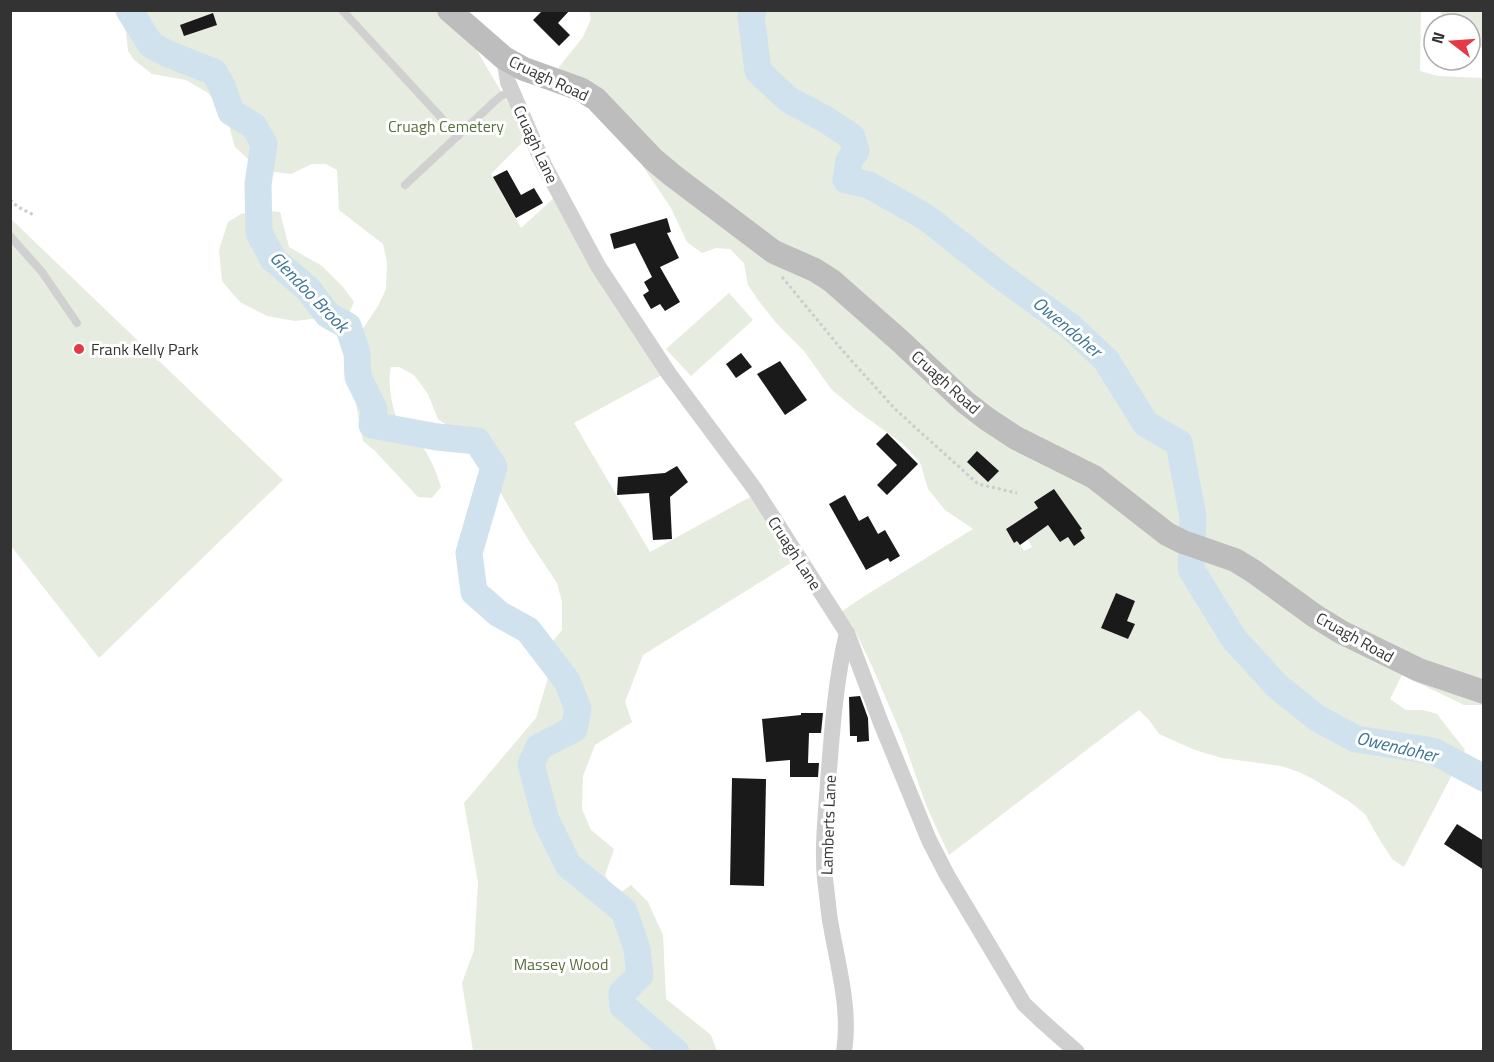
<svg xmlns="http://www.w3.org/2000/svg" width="1494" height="1062" viewBox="0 0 1494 1062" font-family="'Titillium Web',sans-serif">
	<rect width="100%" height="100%" fill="#fff"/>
	<!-- green -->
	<g fill="#e6ecdf" fill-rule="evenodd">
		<path d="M120,11h319l37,38 33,56 17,34 -35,35 30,54 34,-31 107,178 -88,48 76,129 100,-55 44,64 -151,94 -18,47 7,20 -37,23 -12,31 -1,33 9,21 23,19 -9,26 12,20 14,-10 17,17 15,33 3,64 45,36 6,16h-244l-11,-68 12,-33 4,-67 -14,-80 72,-85 12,-40 -2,-21 7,-16 9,-11v-28l-5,-19 -28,-42 -45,-76 -20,-28 -26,-18 -10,-25 -14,-19 -15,-8h-8c-4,15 1,46 10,59 7,8 17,14 23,23 8,12 13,25 17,38l-9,11 -14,-1 -43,-46 -12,-10 -8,-42 -8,-25 5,-26 10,-18 16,-24 8,-17 1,-27 -4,-18 -44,-34 -2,-40 -11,-6h-14l-21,10 -31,-4 -25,-23 -10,-35 -17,-19 -22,-13 -34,-6 -18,-14 -6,-9 -2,-19z"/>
		<path d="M589,11h832l-1,60 18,5 45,2 1,600 -7,1 5,26h-18l-62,-30 -12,24 16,11h17l14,4 28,36 -61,117 -12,-8 -14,-22 -13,-23 -15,-12 -35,-22 -16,-8 -18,-6 -59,-8 -27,-8 -36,-16 -9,-13 -11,-11 -190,145 -23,-50 -24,-69 -30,-70 -20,-41 -11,-13 22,-15 110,-68 -28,-19 -17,-21 -8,-27 -17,-18 -47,-34 -25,-21 -27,-38 -26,-26 -20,-25 -10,-15 -4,-22 -14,-14 -14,-1 -14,5 -15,-11 -16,-34 -45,-67 -42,-37 -29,-15 4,-22 24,-30 8,-18zM1054,489l27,40 -1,1 5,8 -11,8 -6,-9 -8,5 -12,-17 -20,14 4,8 -8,4 -7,-10 -3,1 -8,-13 32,-21 -4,-6zM1116,593l19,8 -8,20 7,3 -6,15 -27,-11z"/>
		<path d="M1441,11h42v37l-13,-2v-22h-27z"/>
		<path d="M260,210l20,2 9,35 33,19 21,21 11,15 -6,13 -14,6 -23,-2 -16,2 -28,-5 -27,-14 -18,-21 -3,-31 9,-28 13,-8z"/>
		<path d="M10,218l273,262 -184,178 -88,-112z"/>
		<path d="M729,293l24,27 -62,56 -25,-27z"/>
	</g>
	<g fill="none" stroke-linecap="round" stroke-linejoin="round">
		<!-- river -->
		<g stroke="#cfe2ee" stroke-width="27">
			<path d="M129,10l22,35 17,9 46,18 8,14 9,26 23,14 10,18 -6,40 1,49 14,26 35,30 20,26 20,11 9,27 1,24 16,32 -2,16 65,12 40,4 17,26 -25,86 5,39 25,22 29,16 39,51 11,28 -4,20 -35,18 -8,17 15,56 22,45 56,46 13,38 3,26 -18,18 1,13 53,46"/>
			<path d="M753,10l-2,6 7,55 31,29 36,19 27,18 4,14 -7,10 -3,19 23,5 58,33 71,56 73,53 35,33 40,64 33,19 14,74 -2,52 43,70 43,47 40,32 39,21 77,12 51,27"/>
		</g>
	</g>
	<!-- building -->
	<g fill="#1a1a1a">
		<path d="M543,10h27l-12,13 12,12 -11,11 -26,-26z"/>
		<path d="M213,13l4,12 -33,11 -4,-11z"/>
		<path d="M507,170l14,25 13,-7 9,15 -27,15 -23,-41z"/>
		<path d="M667,218l4,14 -4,1 12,25 -19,9 20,35 -15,9 -5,-7 -9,5 -8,-14 6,-4 -5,-9 8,-5 -17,-34 -21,6 -4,-15z"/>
		<path d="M741,353l11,14 -16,11 -10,-14z"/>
		<path d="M780,361l27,39 -22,15 -28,-41z"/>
		<path d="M887,433l31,31 -31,31 -10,-10 20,-20 -21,-21z"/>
		<path d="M977,451l22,20 -11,11 -21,-20z"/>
		<path d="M677,466l11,16 -18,15 2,42 -19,1 -4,-47 -32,2 1,-18 47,-4z"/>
		<path d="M1054,489l28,40 -2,1 5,8 -11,8 -6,-9 -8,5 -12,-17 -28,20 -3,-4 -3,2 -8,-14 32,-21 -4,-6z"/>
		<path d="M845,495l14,26 9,-5 10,18 7,-4 15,26 -10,6 -2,-4 -22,12 -37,-66z"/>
		<path d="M1116,593l19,8 -8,20 8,3 -7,15 -27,-11z"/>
		<path d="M860,696l8,22 1,23 -12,1v-6h-7l-1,-39z"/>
		<path d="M801,713h22l-2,20h-12l-1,30h11l-1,14h-28v-17l-24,2 -4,-43 39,-4z"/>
		<path d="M732,778l34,1 -2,107 -34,-1z"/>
		<path d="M1457,824l27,17v29l-40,-26z"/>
	</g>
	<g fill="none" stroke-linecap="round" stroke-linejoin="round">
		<!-- path -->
		<g stroke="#cdcdcd" stroke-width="3" stroke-dasharray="3 3" stroke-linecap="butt">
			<path d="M10,200l8,7 16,8"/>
			<path d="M782,277l60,73 54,60 82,74 39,9"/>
		</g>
		<!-- service -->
		<g stroke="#d0d0d0" stroke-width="8">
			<path d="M342,10l116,126"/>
			<path d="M405,185l89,-83 7,-6 11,-5"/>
			<path d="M10,236l32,36 35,51"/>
		</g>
		<!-- minor -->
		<g stroke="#d0d0d0" stroke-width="16">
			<path d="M504,58l4,24 35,81 55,103 71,108 85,114 93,145 34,90 48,117 18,35 77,129 19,18 34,30"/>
			<path d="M844,1052c7,-44 -7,-89 -14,-132 -2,-13 -3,-27 -5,-41 -3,-32 1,-64 3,-96 4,-50 7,-101 19,-150"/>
		</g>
		<!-- secondary -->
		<path stroke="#bdbdbd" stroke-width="24" d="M449,10l55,48 20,11 56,20 16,10 57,60 19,16 102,77 41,18 17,11 67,59 66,62 22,17 29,19 78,39 73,57 16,8 52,18 18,11 62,45 26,16 78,38 65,22"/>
	</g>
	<!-- markers -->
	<circle fill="#e63946" stroke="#fff" stroke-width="2" cx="79" cy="349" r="6"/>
	<g text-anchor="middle" stroke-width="6" stroke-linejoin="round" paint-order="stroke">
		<!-- street labels -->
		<g font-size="16" fill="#333" stroke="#fff">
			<text transform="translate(549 78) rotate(25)" y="6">Cruagh Road</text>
			<text transform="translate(536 144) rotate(65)" y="6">Cruagh Lane</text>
			<text transform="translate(946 382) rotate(42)" y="6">Cruagh Road</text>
			<text transform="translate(795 553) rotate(57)" y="6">Cruagh Lane</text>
			<text transform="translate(1355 637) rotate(29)" y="6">Cruagh Road</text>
			<text transform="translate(828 825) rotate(-88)" y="6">Lamberts Lane</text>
		</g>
		<!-- park labels -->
		<g font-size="16" fill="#56703f" stroke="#fff">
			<text x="446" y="132">Cruagh Cemetery</text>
			<text x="561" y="970">Massey Wood</text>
		</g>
		<!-- poi labels -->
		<g font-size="16" fill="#333" stroke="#fff" text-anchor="start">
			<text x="91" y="355">Frank Kelly Park</text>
		</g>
		<!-- water labels -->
		<g font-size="18" font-style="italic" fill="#3f7597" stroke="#fff">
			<text transform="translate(309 292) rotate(46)" y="6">Glendoo Brook</text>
			<text transform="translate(1067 327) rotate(40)" y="6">Owendoher</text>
			<text transform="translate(1397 747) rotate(13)" y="6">Owendoher</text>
		</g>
	</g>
	<!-- border -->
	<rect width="1494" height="1062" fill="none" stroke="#333333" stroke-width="24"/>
	<!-- north arrow -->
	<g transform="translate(1452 42) rotate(287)"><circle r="28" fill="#ffffff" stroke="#adadad" stroke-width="1.5"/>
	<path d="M0-4.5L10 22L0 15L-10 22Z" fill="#e63946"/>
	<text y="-9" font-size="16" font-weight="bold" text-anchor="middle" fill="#333333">N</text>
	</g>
</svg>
